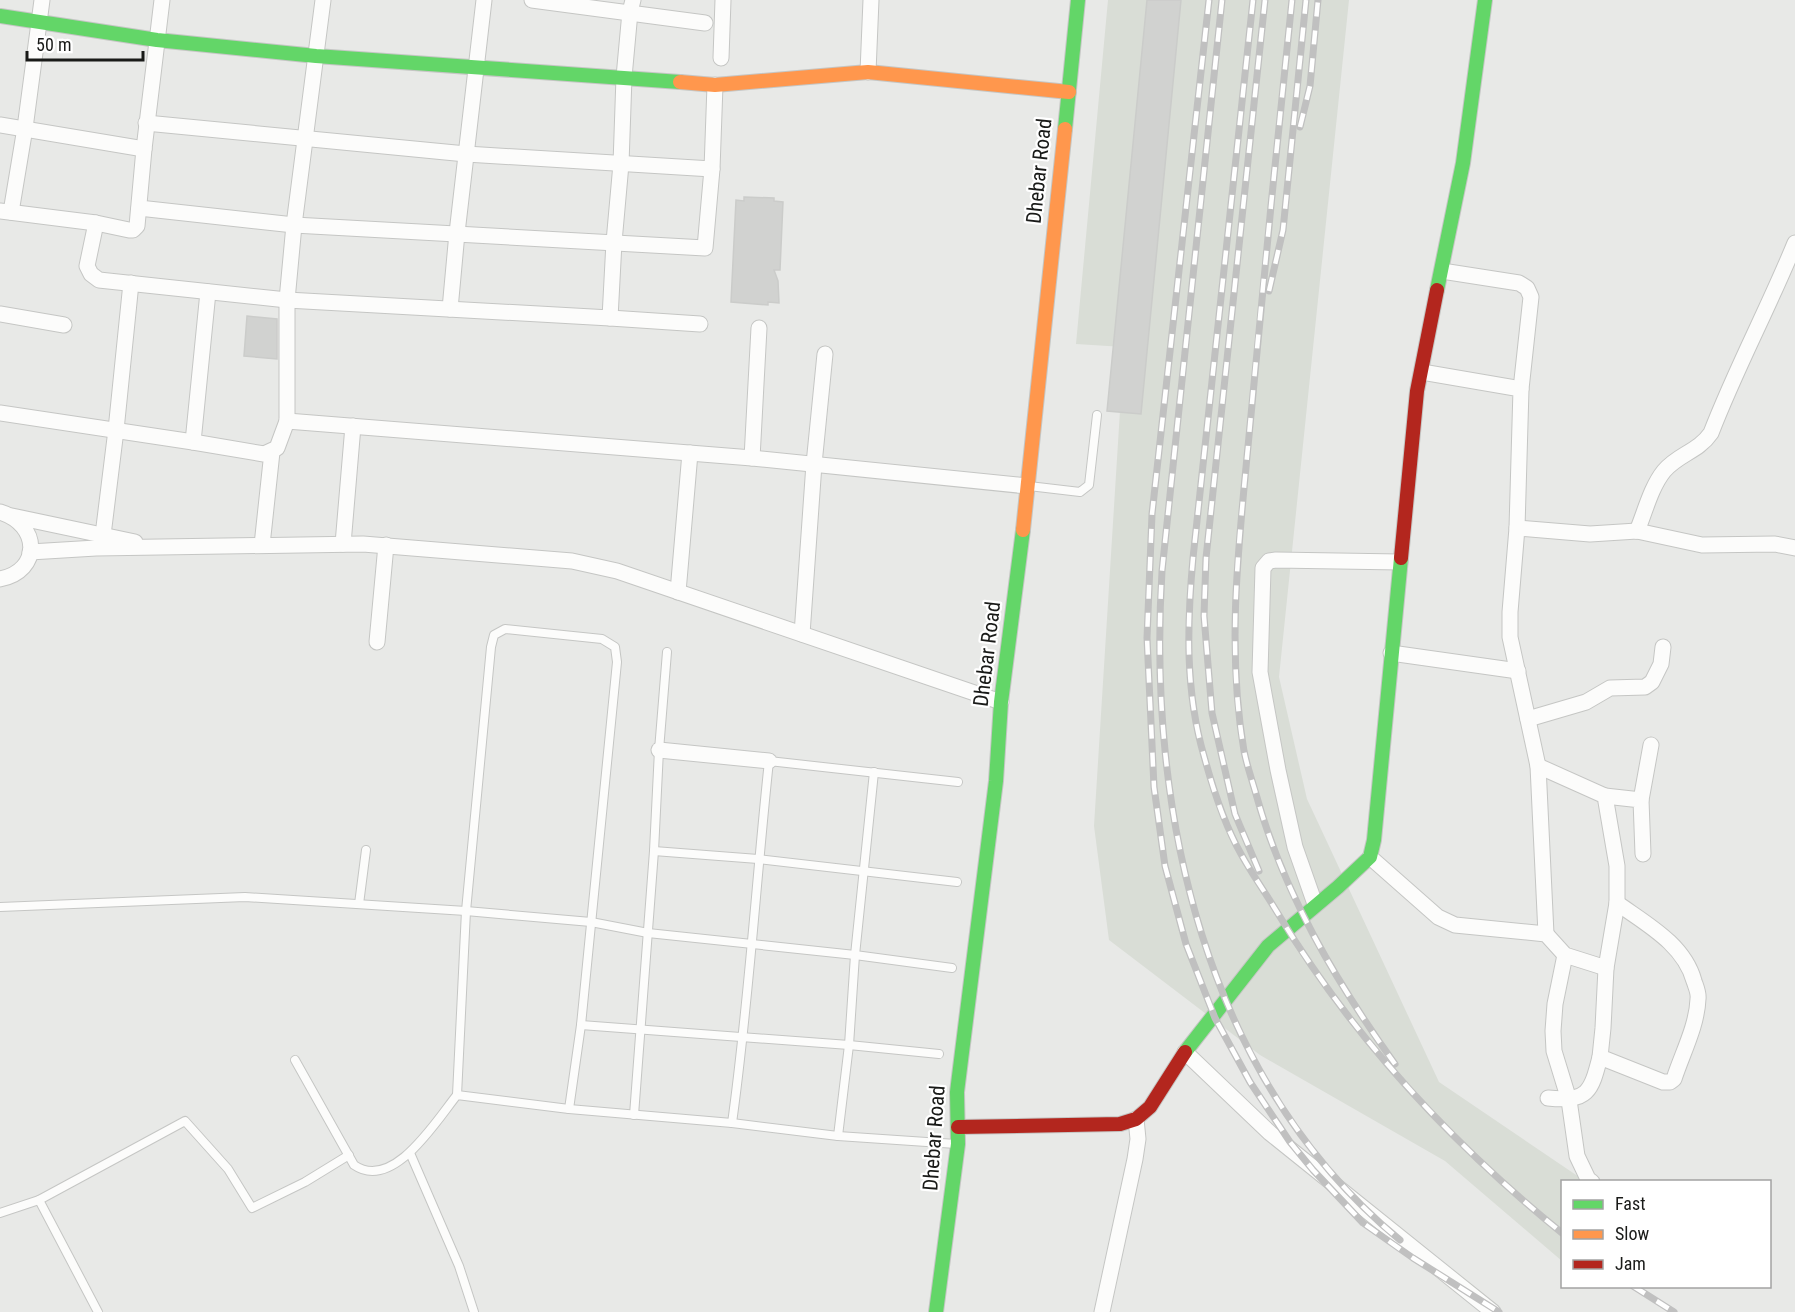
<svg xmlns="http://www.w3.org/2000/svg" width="1795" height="1312" viewBox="0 0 1795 1312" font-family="'Roboto Condensed',sans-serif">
	<rect width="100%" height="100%" fill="#e8e9e7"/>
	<!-- built -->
	<path fill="#d9ddd6" d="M1108,0h241l-70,677 28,122 132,283 146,99 -23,1v79l-117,-100 -185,-106 -151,-115 -15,-114 30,-479 -48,-3z"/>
	<!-- building -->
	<g fill="#d1d2d0" stroke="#cbccca" stroke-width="1.5">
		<path d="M1147,0h34l-40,414 -34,-3z"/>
		<path d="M744,197l30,1v3l9,1 -3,68h-6l4,11 1,22 -11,-1v3l-37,-3 5,-102 8,1z"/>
		<path d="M247,316l30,3v40l-33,-3z"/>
	</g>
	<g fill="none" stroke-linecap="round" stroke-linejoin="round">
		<defs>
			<g id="lane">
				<path d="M1029,486l51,6 9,-7 8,-70"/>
				<path d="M654,851l104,8 199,23"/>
				<path d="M359,904l7,-54"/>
				<path d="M0,907l245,-10 221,14 125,11 57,11 207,22 97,13"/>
				<path d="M581,1025l268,20 90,9"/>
				<path d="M295,1060l59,105c39,27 82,-44 103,-70l112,14 163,14 106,13 118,8"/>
				<path d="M457,1095l9,-184 25,-264 3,-12 11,-6 97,10 13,8 2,15 -36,363 -12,84"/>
				<path d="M634,1115l20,-264 5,-101 8,-98"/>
				<path d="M732,1123c17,-121 24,-242 37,-362l189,21"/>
				<path d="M838,1136l11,-91 6,-90 19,-183"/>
				<path d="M410,1153l49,113 15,46"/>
				<path d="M39,1200l59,112"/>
				<path d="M0,1213l39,-13 146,-79 43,48 24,39 53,-26 44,-27"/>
			</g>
			<g id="street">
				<path d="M532,0l173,23"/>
				<path d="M721,58l2,-58"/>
				<path d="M868,72l3,-72"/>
				<path d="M146,123l320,31 246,15"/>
				<path d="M0,125l144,24"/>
				<path d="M139,208l155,17 411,23 7,-79 3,-84"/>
				<path d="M0,211l96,12 33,7h4l4,-4 7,-77 18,-149"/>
				<path d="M11,212l14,-84 17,-128"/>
				<path d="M96,223l-9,43 4,8 8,6 188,20 323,18 4,-76 7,-78 3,-87 6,-65 3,-12"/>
				<path d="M1442,271l77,12 8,5 4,9 -10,92"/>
				<path d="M208,292l-15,150 71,12 13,-6 10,-27v-121l7,-75 29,-225"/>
				<path d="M450,309l7,-76 27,-233"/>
				<path d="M0,314l64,11"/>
				<path d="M610,318l90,6"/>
				<path d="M1422,372l99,17 -4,139 -7,84v25l28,129 8,168"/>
				<path d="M0,413l193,29"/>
				<path d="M287,421l465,37 275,28"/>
				<path d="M752,458l7,-130"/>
				<path d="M0,512c40,12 42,59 0,67"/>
				<path d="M12,516l123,26"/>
				<path d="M1517,528l73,6 47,-3 65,14 73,-1 20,4"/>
				<path d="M1637,531c8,-19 14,-44 27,-60 14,-17 34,-19 47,-38 25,-65 58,-126 84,-190"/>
				<path d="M103,535l13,-105 15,-147"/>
				<path d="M343,544l10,-118"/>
				<path d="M262,545l10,-93"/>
				<path d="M30,552l66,-4 267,-4 209,17 45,10 384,131"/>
				<path d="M678,592l12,-139"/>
				<path d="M802,634l12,-170 11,-110"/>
				<path d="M377,642l9,-97"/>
				<path d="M1391,653l127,18"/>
				<path d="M1528,719l58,-17 24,-14 35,-1 7,-5 9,-18 2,-17"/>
				<path d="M659,750l110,11"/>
				<path d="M1605,796l36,4 2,54"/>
				<path d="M1641,800l10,-55"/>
				<path d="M1370,857l68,60 17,8 91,9 19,21 41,13 11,-65v-37l-12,-70 -67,-30"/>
				<path d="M1315,904l-20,-57 -17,-77 -18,-98 3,-104 6,-7 7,-1 124,2"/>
				<path d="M1565,955l-10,49 -2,27 1,20 15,49 8,56 11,23 4,3"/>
				<path d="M1606,968l-3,60 -3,29 63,25h7l4,-3c8,-25 23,-53 24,-80 1,-6 -2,-12 -4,-18 -10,-37 -48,-57 -77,-78"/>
				<path d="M1185,1052l85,81 223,179"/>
				<path d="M1548,1098c40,4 43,-6 52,-41"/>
				<path d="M1102,1312l33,-153 3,-20 -2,-20"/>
			</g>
			<g id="fast">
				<path d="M0,16l157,24 159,16 364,26"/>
				<path d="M1065,129l13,-129"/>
				<path d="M1437,290l26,-127 22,-163"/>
				<path d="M1185,1052l83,-106 70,-59 32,-30 4,-17 27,-282"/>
				<path d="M936,1312l22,-168 -1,-52 39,-311 5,-79 22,-172"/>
			</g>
			<g id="slow">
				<path d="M680,82l35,3 153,-13 201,20"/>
				<path d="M1023,530l42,-401"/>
			</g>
			<g id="jam">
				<path d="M1401,558l16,-167 20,-101"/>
				<path d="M958,1127l162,-3 16,-5 14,-12 35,-55"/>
			</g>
		</defs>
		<!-- lane casing -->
		<use href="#lane" stroke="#c5c6c4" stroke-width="10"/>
		<!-- street casing -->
		<use href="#street" stroke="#c5c6c4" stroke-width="17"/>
		<!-- fast casing -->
		<use href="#fast" stroke="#c5c6c4" stroke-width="16"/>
		<!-- slow casing -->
		<use href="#slow" stroke="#c5c6c4" stroke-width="16"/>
		<!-- jam casing -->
		<use href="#jam" stroke="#c5c6c4" stroke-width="16"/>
		<!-- lane -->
		<use href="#lane" stroke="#fcfcfb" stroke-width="8"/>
		<!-- street -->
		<use href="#street" stroke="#fcfcfb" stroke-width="15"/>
		<!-- fast -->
		<use href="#fast" stroke="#63d668" stroke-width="14"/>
		<!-- slow -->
		<use href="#slow" stroke="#ff974d" stroke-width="14"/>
		<!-- jam -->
		<use href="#jam" stroke="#b3261e" stroke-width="14"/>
		<defs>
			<g id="rail">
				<path d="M1209,0l-57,514 -5,124 7,149 11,79 21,78 29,74 35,64 40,60 23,28 50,53 50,35 86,54"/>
				<path d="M1222,0l-60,571c-15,242 43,508 238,669"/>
				<path d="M1253,0l-60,558c-6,66 -8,133 11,198 9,33 20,68 37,98 11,20 24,38 36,58 74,123 174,231 285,321"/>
				<path d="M1292,0c-15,145 -30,291 -43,436 -10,106 -23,210 -5,315 3,15 8,29 12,43 27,98 80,188 139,270"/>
				<path d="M1300,127l10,-41 8,-86"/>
				<path d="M1269,291l14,-61 23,-230"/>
				<path d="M1259,871l-24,-57 -23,-101 -8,-97 2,-58 59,-558"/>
				<path d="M1633,1286l41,26"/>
			</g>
		</defs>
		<!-- rail casing -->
		<use href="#rail" stroke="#c0c0c0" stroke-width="7"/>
		<!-- rail -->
		<use href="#rail" stroke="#fff" stroke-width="4.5" stroke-dasharray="14" stroke-linecap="butt"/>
	</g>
	<g text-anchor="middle" stroke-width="4.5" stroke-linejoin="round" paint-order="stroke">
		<!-- street labels -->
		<g font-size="21" fill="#191a18" stroke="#fff">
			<text transform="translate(1039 171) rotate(-84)" y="7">Dhebar Road</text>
			<text transform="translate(987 654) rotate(-83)" y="7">Dhebar Road</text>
			<text transform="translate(934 1138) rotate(-86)" y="7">Dhebar Road</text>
		</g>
	</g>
	<!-- legend -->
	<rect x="1561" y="1180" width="210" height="108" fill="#ffffff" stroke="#a3a3a3" stroke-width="1.5"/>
	<rect x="1573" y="1200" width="30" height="9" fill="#63d668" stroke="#a3a3a3" stroke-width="1.5"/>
	<text x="1615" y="1210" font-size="18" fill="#191a18">Fast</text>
	<rect x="1573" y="1230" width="30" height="9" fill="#ff974d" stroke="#a3a3a3" stroke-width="1.5"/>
	<text x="1615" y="1240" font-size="18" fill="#191a18">Slow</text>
	<rect x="1573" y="1260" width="30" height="9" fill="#b3261e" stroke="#a3a3a3" stroke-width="1.5"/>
	<text x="1615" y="1270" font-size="18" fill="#191a18">Jam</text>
	<!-- scale -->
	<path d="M27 51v9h116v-9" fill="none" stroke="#191a18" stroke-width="3"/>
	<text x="36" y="51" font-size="18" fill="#191a18" stroke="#ffffff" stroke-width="4.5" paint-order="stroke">50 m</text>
</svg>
